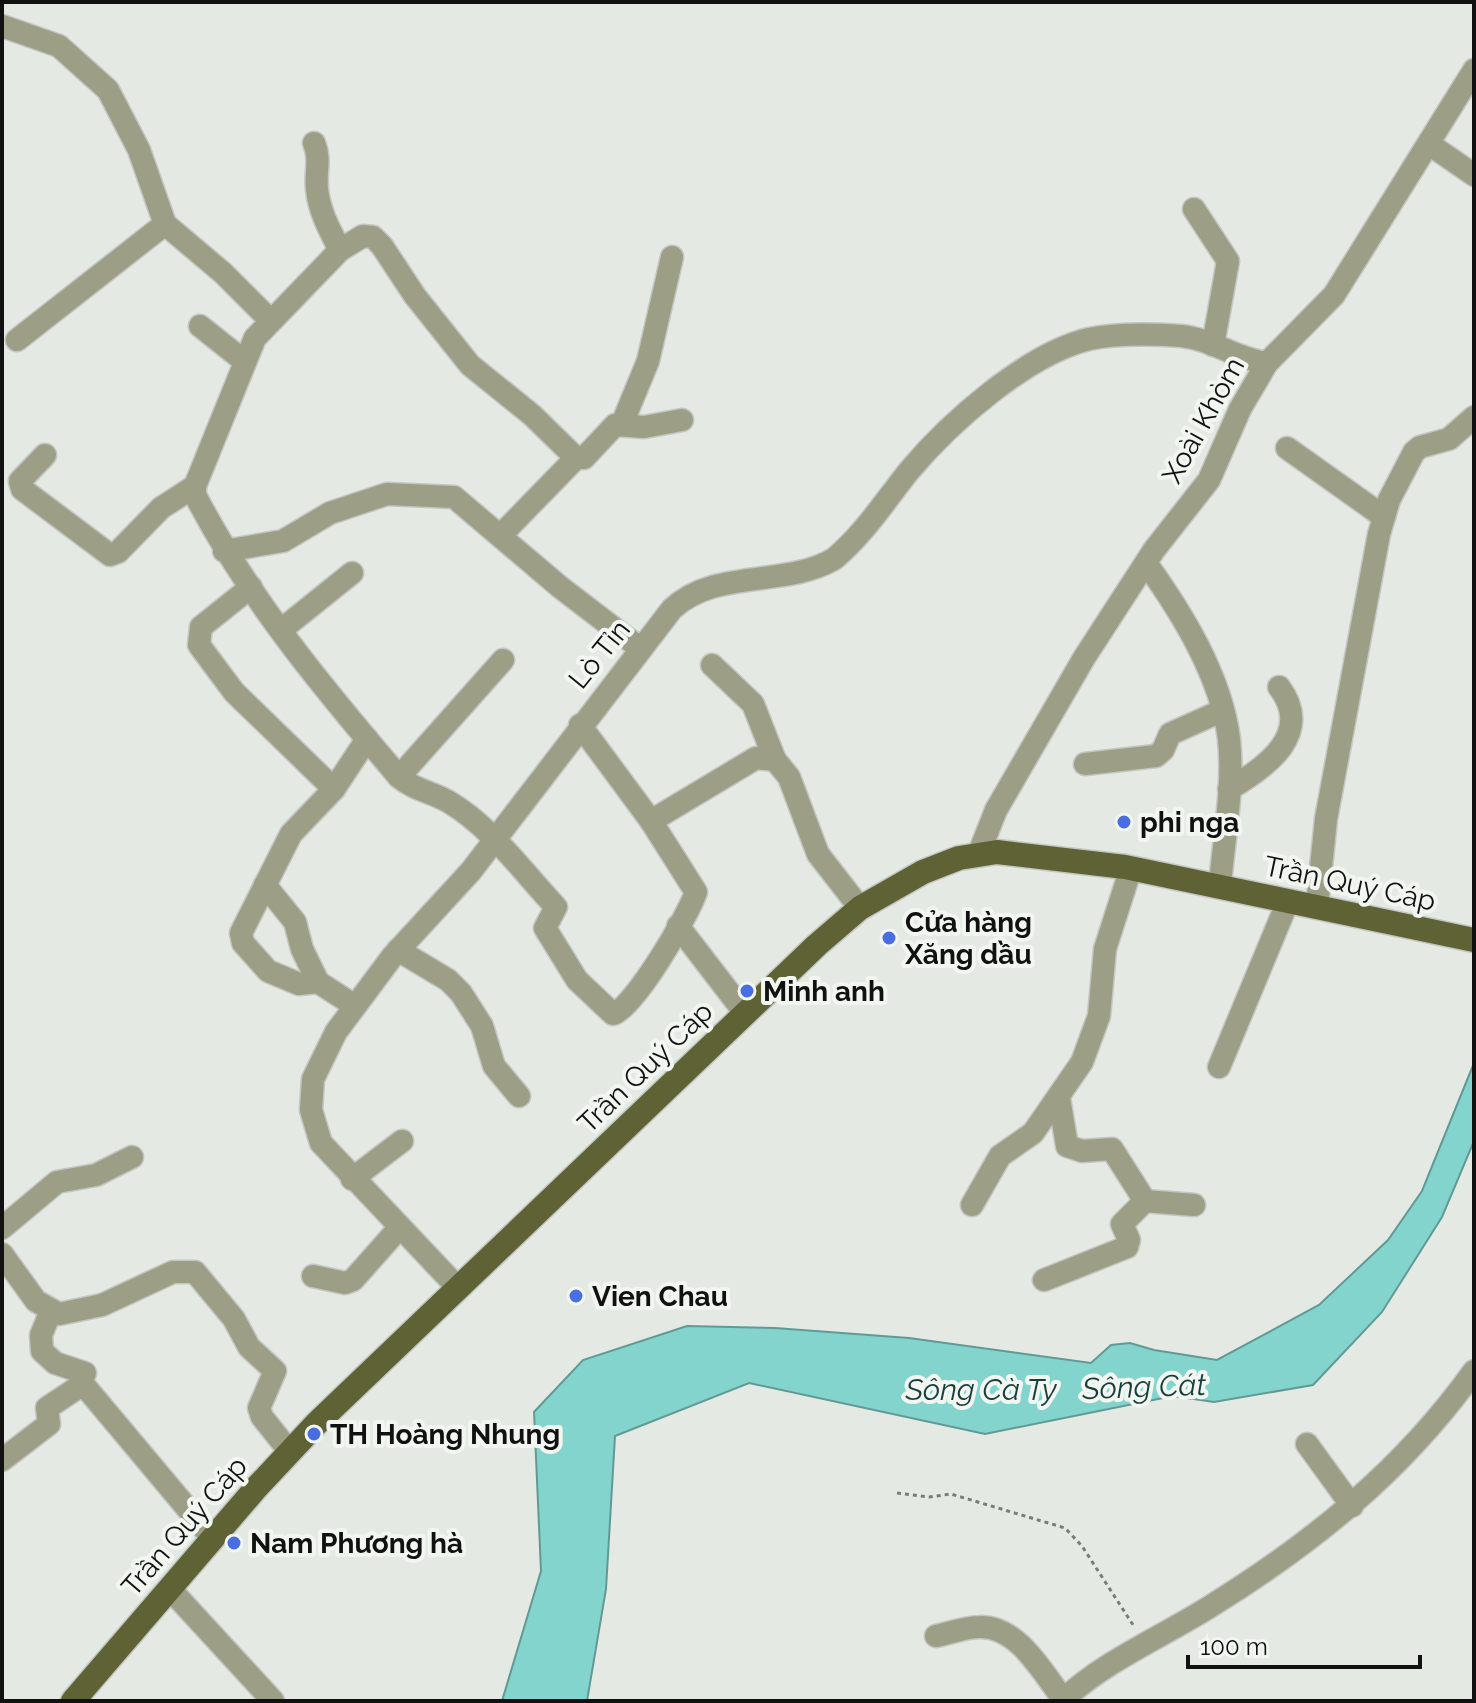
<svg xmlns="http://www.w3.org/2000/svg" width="1476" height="1703" viewBox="0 0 1476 1703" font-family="Raleway,sans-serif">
	<rect width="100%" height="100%" fill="#e5e9e3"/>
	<!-- water -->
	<path fill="#84d4ce" stroke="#619a95" stroke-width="2" d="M1474,1063v78l-32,76 -60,95 -69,73 -99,17 -41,-6 -188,38 -236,-51 -134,53 -9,153 -19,112h-85l39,-130 -7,-159 49,-52 104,-34 88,2 134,10 182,25 20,-18 19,-2 24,7 63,10 102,-55 69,-65 34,-49z"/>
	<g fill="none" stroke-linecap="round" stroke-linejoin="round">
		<defs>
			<g id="minor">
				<path d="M2,26l57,20 49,44 31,60 26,74 58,49 47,47"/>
				<path d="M314,143c7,17 1,29 3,46 2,22 13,42 23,61"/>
				<path d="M1429,144l45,31"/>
				<path d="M1194,209l34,52 -15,84"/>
				<path d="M200,326l44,35"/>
				<path d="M17,340l148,-116"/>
				<path d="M622,424l26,-63 24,-104"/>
				<path d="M1287,448l97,69"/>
				<path d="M45,455l-25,26 2,8 88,66 8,-3 43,-44 34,-22"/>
				<path d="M500,536l76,-78"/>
				<path d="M224,551l59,-10 47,-28 57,-19 67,3 106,90 81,62"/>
				<path d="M1146,563c36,50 75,113 83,176 5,48 -5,98 -9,146"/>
				<path d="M251,587l-50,40 -2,18 35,47 100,97"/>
				<path d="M281,630l71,-57"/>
				<path d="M712,665l41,39 22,56"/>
				<path d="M580,725l71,96 45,71c-8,24 -62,116 -83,122l-36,-34 -32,-52 11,-21c-33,-35 -66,-81 -107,-105 -17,-10 -35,-12 -50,-25 -76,-89 -150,-178 -204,-282v-9l60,-148 85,-88 23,-14 10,1 9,9 33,50 55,69 62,50 44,43h8l31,-33 29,2 38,-7"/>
				<path d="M1085,764l71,-8 7,-6 7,-16 51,-23"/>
				<path d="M399,777l104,-117"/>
				<path d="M1229,789c38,-22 85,-56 50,-102"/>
				<path d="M651,821l105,-63 19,2 14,17 29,77 42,54"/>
				<path d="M979,853l17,-43 88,-152 70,-108 55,-70 31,-71 27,-46 67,-68 140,-225"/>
				<path d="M265,885l30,37 7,27 16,33"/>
				<path d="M1317,906l9,-87 53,-285 10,-34 25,-48 6,-5 29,-8 25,-22"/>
				<path d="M678,926l67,87"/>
				<path d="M398,950l50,30 13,13 21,33 12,40 25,30"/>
				<path d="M355,1006l-37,-24 -19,2 -31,-13 -25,-28 -2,-10 50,-99 43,-45 33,-50"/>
				<path d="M1219,1067l69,-166"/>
				<path d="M352,1179l50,-38"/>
				<path d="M1145,1201l49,4"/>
				<path d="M972,1205l28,-49 33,-23 49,-71 17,-46 6,-67 26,-81"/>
				<path d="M2,1228l55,-46 39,-7 36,-18"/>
				<path d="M2,1254l34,47 23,13 43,-9 71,-33h22l39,47 15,28 26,24 -16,37 3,9 28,35"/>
				<path d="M313,1276l32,7 8,-3 47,-53"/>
				<path d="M1044,1280l83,-33 2,-7 -7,-16 23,-23 -33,-52 -30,2 -15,-5 -8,-48"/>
				<path d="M458,1288l-137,-145 -10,-33 2,-31 23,-47 56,-75 79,-86 201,-262c44,-41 112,-21 162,-50 30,-25 51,-58 75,-88 41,-49 118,-117 180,-132 29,-6 63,-5 92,-3 31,3 55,23 86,27"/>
				<path d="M51,1311l-10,24 1,16 13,12 30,10 -5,10"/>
				<path d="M1307,1444l45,62"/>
				<path d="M2,1460l47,-36 -2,-16 36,-24 130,155"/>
				<path d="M170,1589l103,112"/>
				<path d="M936,1636c14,-3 30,-9 44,-9 38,-1 63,46 83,72"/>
				<path d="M1062,1701c42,-40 100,-64 149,-95 103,-64 192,-136 263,-235"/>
			</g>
			<path id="major" d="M73,1701l184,-214 60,-64 500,-478 43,-37 63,-36 36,-14 38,-6 128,15 349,73"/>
		</defs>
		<!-- minor casing -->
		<use href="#minor" stroke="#c3c6c1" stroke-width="25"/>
		<!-- major casing -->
		<use href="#major" stroke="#c3c6c1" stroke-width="27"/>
		<!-- path -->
		<path stroke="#797c78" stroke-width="3" stroke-dasharray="4 4" stroke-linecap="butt" d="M897,1493l32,4 22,-3 114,34 17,18 53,82"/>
		<!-- minor -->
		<use href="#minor" stroke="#9c9f86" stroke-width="22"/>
		<!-- major -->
		<use href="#major" stroke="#5f6234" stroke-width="24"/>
	</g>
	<!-- markers -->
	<g fill="#496ee1" stroke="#f2f6f0" stroke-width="3">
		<circle cx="1124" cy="822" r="8"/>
		<circle cx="889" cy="938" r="8"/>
		<circle cx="747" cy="991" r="8"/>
		<circle cx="576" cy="1296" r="8"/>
		<circle cx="314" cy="1434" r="8"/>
		<circle cx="234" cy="1543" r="8"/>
	</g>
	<g text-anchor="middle" stroke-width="8" stroke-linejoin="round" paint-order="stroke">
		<!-- street labels -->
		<g font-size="28" fill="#101110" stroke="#f2f6f0">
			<text transform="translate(1203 420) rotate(-61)" y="10">Xoài Khòm</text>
			<text transform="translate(599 654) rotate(-51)" y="10">Lò Tỉn</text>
			<text transform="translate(1350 883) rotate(12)" y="10">Trần Quý Cáp</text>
			<text transform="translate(645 1067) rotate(-44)" y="10">Trần Quý Cáp</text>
			<text transform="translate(184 1526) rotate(-49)" y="10">Trần Quý Cáp</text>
		</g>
		<!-- poi labels -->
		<g font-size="28" font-weight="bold" fill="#101110" stroke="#f2f6f0" text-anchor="start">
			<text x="1140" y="832">phi nga</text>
			<text x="905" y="932">Cửa hàng<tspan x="905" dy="32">Xăng dầu</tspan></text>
			<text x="763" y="1001">Minh anh</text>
			<text x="592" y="1306">Vien Chau</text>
			<text x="330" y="1444">TH Hoàng Nhung</text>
			<text x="250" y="1553">Nam Phương hà</text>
		</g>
		<!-- water labels -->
		<g font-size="30" font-style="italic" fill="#183e3c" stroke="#f2f6f0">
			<text transform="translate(1144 1387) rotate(-2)" y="10">Sông Cát</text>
			<text x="981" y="1400">Sông Cà Ty</text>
		</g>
	</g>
	<!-- border -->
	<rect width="1476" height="1703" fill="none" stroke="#101110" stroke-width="8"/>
	<!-- scale -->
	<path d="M1188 1655v12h232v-12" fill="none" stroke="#101110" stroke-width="4"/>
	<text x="1200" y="1655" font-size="24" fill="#101110" stroke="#f2f6f0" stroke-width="6" paint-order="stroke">100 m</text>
</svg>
